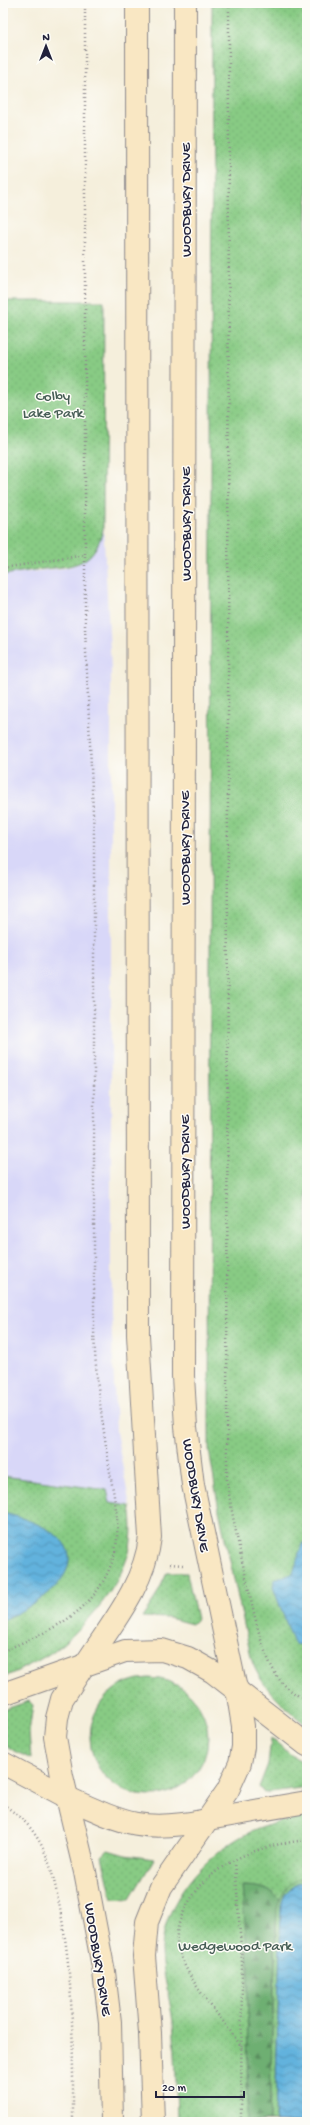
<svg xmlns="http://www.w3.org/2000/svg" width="310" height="2125" viewBox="0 0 310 2125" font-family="'Gochi Hand',sans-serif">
	<defs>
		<pattern id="green-dots" width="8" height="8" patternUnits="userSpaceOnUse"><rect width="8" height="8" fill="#88cb84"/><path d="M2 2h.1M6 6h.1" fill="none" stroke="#75ae73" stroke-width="1.8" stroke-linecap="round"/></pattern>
		<pattern id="forest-firs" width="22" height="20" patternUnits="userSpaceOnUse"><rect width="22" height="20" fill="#6eaf72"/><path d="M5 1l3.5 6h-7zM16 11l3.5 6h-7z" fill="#5a8e5f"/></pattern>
		<pattern id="wetland-marsh" width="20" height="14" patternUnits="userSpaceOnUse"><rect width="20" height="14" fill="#88cb84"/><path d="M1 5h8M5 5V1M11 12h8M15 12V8" fill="none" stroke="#75ae73"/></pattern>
		<pattern id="water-waves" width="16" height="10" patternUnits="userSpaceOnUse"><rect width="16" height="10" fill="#62b2dd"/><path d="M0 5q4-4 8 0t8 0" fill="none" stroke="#5090b4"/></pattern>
	</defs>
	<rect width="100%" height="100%" fill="#fdfcf7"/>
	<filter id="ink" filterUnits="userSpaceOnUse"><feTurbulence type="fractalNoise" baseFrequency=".025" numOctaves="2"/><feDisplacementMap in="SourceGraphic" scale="8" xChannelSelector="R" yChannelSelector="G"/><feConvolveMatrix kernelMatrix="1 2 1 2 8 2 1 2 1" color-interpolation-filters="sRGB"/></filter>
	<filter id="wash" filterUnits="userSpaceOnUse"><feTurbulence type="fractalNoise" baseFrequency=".012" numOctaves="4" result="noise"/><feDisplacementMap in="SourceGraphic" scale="16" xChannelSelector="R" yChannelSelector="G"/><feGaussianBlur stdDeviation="0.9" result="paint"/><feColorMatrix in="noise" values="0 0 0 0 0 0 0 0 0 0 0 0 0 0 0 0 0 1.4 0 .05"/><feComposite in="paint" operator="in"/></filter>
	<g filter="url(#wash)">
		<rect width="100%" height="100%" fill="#f5efdc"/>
		<!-- built -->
		<path fill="#d8d7f8" d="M103,523l8,146v644l5,119 14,74 -127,-19v-912l63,-7 14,-5 15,-13 6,-15z"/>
		<!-- green -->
		<g fill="url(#green-dots)" stroke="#557660">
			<path d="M212,3h95v1723c-22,-19 -45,-37 -55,-65l-33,-150 -10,-62z"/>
			<path d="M3,301h101l-1,229c-9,35 -28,36 -59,39 -14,1 -28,4 -41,6z"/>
			<path d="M3,1476l104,14 3,13 20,3c3,19 3,37 -4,55 -11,32 -48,74 -77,93 -14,9 -30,16 -46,24z"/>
			<path d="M167,1573h20l10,46 -5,5 -23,-6 -27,-1 13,-19z"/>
			<circle cx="149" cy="1737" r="59"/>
			<path d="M29,1701l4,4 -4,27 2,27 -28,-14v-35z"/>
			<path d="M271,1738l20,17 16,9v23l-43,6 -5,-6 9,-23z"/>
			<path d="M307,1814v308h-130c-1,-33 -1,-67 -4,-100 -3,-24 -11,-48 -11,-73 1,-47 43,-94 84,-115 20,-9 40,-14 61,-20z"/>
			<path d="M108,1850l17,5 29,4 -24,40 -18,-1 -10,-42z"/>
		</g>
		<!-- forest -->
		<path fill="url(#forest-firs)" stroke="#486856" d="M242,1886c14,0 28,2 38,13l-4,25 -7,198h-22l1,-159z"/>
		<!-- wetland -->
		<path fill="url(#wetland-marsh)" stroke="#557660" d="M307,1877v4c-15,3 -24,11 -26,26l-6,215h-6l8,-212c4,-17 12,-30 30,-33z"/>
		<!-- water -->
		<g fill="url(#water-waves)" stroke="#426a8c">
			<path d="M3,1513c27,6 85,25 60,64 -14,21 -39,33 -60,43z"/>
			<path d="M307,1542v104l-13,-2 -21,-57 1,-7 18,-6c6,-10 5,-22 12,-31z"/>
			<path d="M307,1881v241h-32l6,-215c2,-15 11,-23 26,-26z"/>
		</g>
	</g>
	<g filter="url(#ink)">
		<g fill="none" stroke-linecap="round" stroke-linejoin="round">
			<defs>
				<g id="secondary">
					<path d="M185,3l-2,1373 3,51 7,58 43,204"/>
					<path d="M84,1665l-22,34 -5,19 -2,19 7,39 23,96 19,100 6,50 2,100"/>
					<path d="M85,1665c25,-39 60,-80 65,-128l-12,-202 -1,-1332"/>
					<path d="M3,1694l122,-43 37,-1 26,8 25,14 94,73"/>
					<path d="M3,1763l64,34"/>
					<path d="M68,1798c57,26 76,35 139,22"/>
					<path d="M208,1819l99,-17"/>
					<path d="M153,2122l-3,-89 -6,-77 3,-34 14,-35 67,-97 12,-27 3,-16v-21l-6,-37"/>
				</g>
			</defs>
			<!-- secondary casing -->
			<use href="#secondary" stroke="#8c888c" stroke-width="24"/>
			<!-- path -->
			<g stroke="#8c888c" stroke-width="2.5" stroke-dasharray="1 3" stroke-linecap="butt">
				<path d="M229,3l-2,1479c6,38 14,76 23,113 6,27 12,57 27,81 8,12 18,18 30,25"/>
				<path d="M3,568l83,-13"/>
				<path d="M170,1564l13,1"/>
				<path d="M3,1651c32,-14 67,-27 90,-55 13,-16 23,-38 24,-58 2,-24 -5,-49 -8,-73 -7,-45 -14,-90 -15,-136v-493l-9,-208v-625"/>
				<path d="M3,1804c12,9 23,17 31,29 15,21 20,46 25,71 15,72 14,145 14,218"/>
				<path d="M235,1861l7,102 -1,159"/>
				<path d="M242,2048c-20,-32 -49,-58 -62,-94 -6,-16 -3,-28 4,-43 23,-48 73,-66 123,-71"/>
			</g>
			<!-- secondary -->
			<use href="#secondary" stroke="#f9e7c3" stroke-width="22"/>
		</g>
	</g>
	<g text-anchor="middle" stroke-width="3" stroke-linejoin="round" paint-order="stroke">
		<!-- street labels -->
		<g font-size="15" fill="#22223b" stroke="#fdfcf7">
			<text transform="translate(185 200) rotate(-90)" y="5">WOODBURY DRIVE</text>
			<text transform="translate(185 524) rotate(-90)" y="5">WOODBURY DRIVE</text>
			<text transform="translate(184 848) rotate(-90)" y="5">WOODBURY DRIVE</text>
			<text transform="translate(184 1172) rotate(-90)" y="5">WOODBURY DRIVE</text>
			<text transform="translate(197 1495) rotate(81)" y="5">WOODBURY DRIVE</text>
			<text transform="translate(99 1959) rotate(81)" y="5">WOODBURY DRIVE</text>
		</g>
		<!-- park labels -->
		<g font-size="15" fill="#465d55" stroke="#fdfcf7">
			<text x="53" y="400">Colby<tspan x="53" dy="17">Lake Park</tspan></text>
			<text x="235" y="1950">Wedgewood Park</text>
		</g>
	</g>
	<!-- margin -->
	<rect width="310" height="2125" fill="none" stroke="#fdfcf7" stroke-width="16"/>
	<!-- north arrow -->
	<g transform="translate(46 46)" stroke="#fdfcf7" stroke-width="3" paint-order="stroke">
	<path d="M0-3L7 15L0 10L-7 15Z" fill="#22223b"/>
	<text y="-6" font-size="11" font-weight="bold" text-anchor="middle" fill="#22223b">N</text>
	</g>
	<!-- scale -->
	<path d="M156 2091v6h88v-6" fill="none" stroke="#22223b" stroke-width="2"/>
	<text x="162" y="2091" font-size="12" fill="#22223b" stroke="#fdfcf7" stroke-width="3" paint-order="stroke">20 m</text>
</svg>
